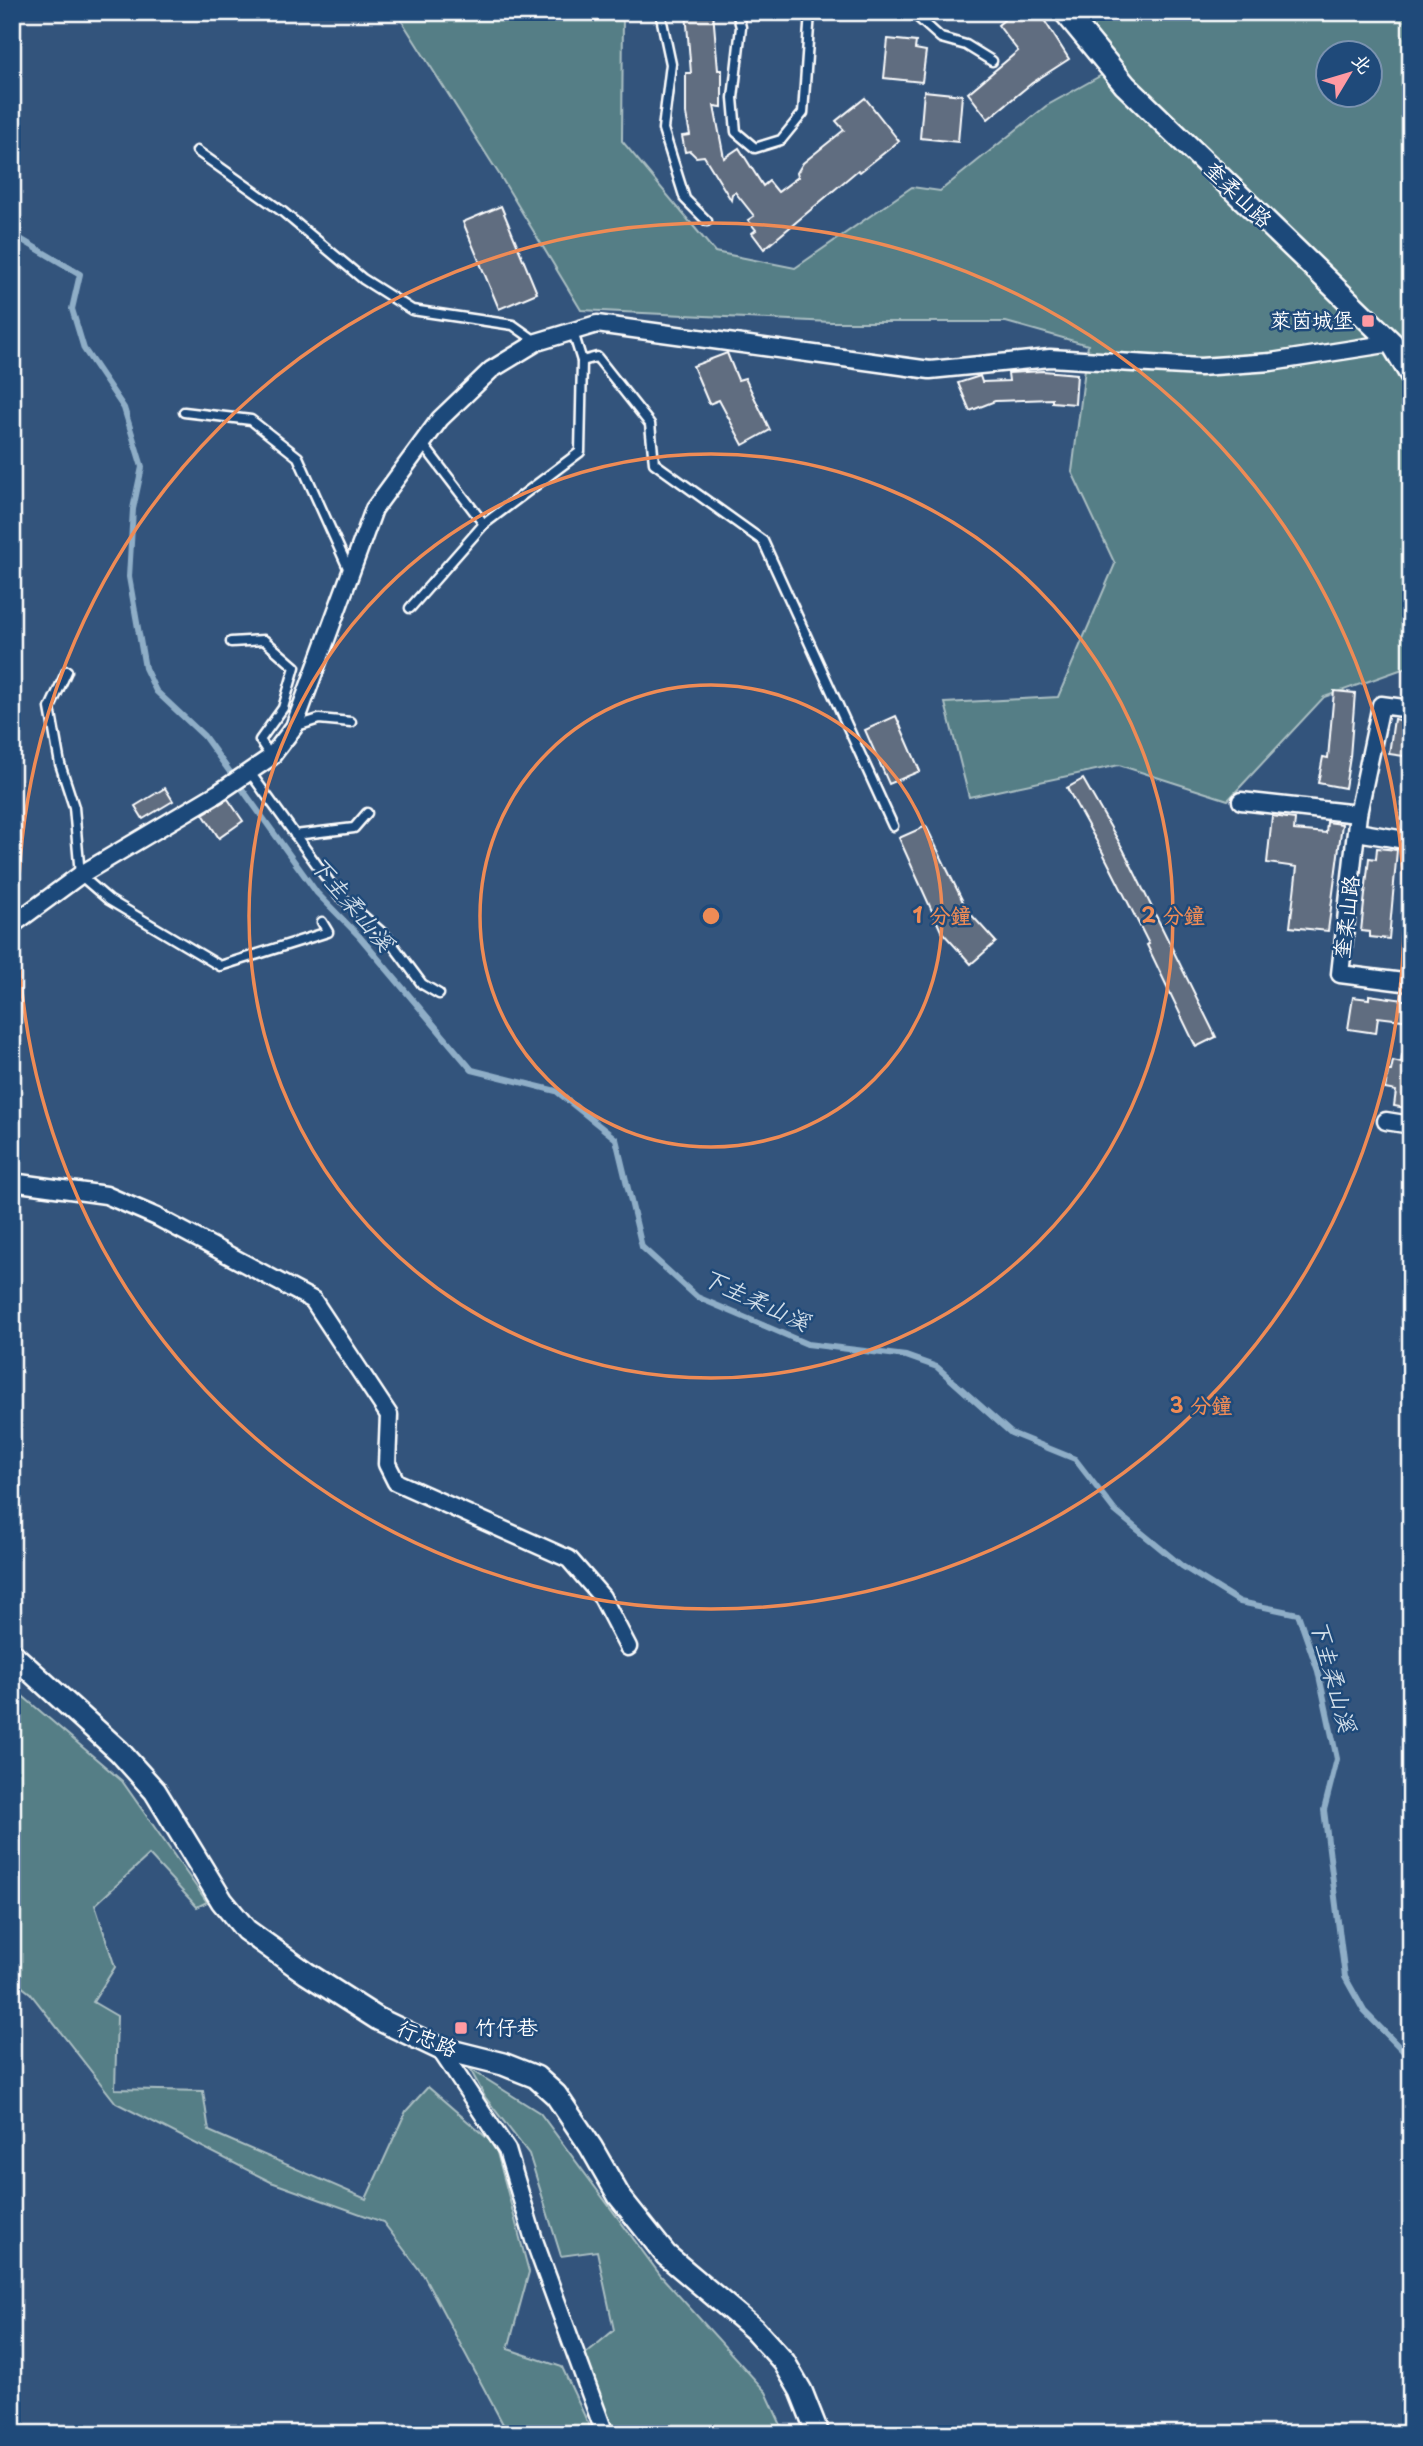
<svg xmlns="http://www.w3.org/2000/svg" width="1423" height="2446" viewBox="0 0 1423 2446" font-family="'Playpen Sans','LXGW WenKai TC',sans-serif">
	<rect width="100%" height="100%" fill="#33547c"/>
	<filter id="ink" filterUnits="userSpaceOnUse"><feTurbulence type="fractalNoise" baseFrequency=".0143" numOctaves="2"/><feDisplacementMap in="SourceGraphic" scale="14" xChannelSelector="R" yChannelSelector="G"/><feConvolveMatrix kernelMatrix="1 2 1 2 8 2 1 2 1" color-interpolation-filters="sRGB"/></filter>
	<g filter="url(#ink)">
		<!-- green -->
		<g fill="#557e86" stroke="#aabec2" stroke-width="2" fill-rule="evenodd">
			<path d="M396,12h227l-1,129 93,111 80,16 117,-81 28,4 106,-85 72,-40 -36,-54h329v654l-87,31 -96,103 -109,-35 -150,32 -24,-94 113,-6 57,-133 -43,-92 16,-127 -82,-23h-175l-250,-12 -82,-136zM1328,52h42v42h-42z"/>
			<path d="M12,1687l110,94 85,121 -10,5 -48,-52 -54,50 20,62 -22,35 24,14 -2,73 88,2 6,40 157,68 40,-88 22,-24 67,58 34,127 -21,77 54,18 31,67h-77l-12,-8 -80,-150 -41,-54 -112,-40 -155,-79 -86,-110 -18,-14z"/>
			<path d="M470,2069l70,44 121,163 105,116 19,42h-173l-28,-79 30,-25 -17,-79 -36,5 -32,-102 -44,-57z"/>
		</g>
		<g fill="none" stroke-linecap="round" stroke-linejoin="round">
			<!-- stream -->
			<path stroke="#8faec7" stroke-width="6" d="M12,234l68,40 -8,35 12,40 40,59 18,59 -9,42 -4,68 16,91 11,23 48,45 113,157 42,43 113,134 84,21 60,48 26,108 55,50 110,47 99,12 31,11 74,66 64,26 40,52 67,55 58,36 58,12 20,57 19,88 -13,51 21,167 19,34 47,48"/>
		</g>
		<!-- building -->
		<g fill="#616d80" stroke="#fff" stroke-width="2">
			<path d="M686,12h27l5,58h4v37l-8,-1 10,52 15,-10 24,38 6,-5 9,11 20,-15 -1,-4 6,-10 41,-33 -8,-9 29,-23 34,43 -39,31 -2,-2 -94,79 -12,-16 4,-3 -8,-10 6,-4 -19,-24 -3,2 -1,6 -27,-44 -8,1 -6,-6 -5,1 -3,-16 8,-1 -4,-21v-41h5z"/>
			<path d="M998,12h41l30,47 -37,24 -44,36 -20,-26 50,-42 -20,-26 6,-5z"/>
			<path d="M888,39l28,3 -1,7 11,2 -4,31 -38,-4z"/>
			<path d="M924,91l38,4 -4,47 -38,-4z"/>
			<path d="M501,206l36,87 -38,16 -36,-87z"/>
			<path d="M727,353l11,27 7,-2 25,52 -27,15 -24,-45 -10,4 -16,-38z"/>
			<path d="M1043,371l34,3 -2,30 -23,-2v-3l-57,2 -25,10 -12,-28 22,-7 2,6 27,-1 -1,-8z"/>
			<path d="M1334,691l21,2 -5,64 -5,31 -27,-5 5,-26 5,1z"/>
			<path d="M896,716l24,55 -31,13 -24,-54z"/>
			<path d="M1394,719l17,3v35l-22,-3z"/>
			<path d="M1083,779l40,70 93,188 -20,10 -49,-102 2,-1 -47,-93 -35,-63z"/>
			<path d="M165,788l8,13 -30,18 -8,-13z"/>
			<path d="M228,799l15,22 -24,17 -16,-24z"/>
			<path d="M1272,816l23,3 -1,11 32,3 1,-11 15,2 -14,107 -38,-4 7,-60 -30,-4z"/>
			<path d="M926,826l41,84 29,32 -25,22 -30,-33 -42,-93z"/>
			<path d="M1377,848l20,2 -8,89 -19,-2v-5l-9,-1 8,-73 7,1z"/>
			<path d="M1369,995l42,6v20l-33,-4 -2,16 -28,-4 5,-32 16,2z"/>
			<path d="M1402,1055l9,1v53l-17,-3 2,-15 -11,-2 3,-18h3l2,-10 8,2z"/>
		</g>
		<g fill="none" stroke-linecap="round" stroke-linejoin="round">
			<defs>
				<g id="lane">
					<path d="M660,12l11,52 -8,65 22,70 22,22"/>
					<path d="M737,12l4,15 -8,71 3,34 19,16 26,-8 22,-27 7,-101"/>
					<path d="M912,12l29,26 25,7 26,16"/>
					<path d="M197,151l86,61 80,67 49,31 101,15 24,17"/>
					<path d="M582,361l15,-4 53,67 4,39 109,78 130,285"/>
					<path d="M184,412l67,8 47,37 51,113"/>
					<path d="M422,443l62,81"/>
					<path d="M410,608l74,-84 96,-72 2,-91 -9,-29"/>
					<path d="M231,642l33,-2 31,27 -12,41 -23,32 11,17"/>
					<path d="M67,671l-17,37 10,56 14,43 6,68 29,25 111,66 108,-34 -6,-10"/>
					<path d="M294,727l25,-8 32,3"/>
					<path d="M249,771l89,123 49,43 35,47 17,10"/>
					<path d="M295,835l59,-7 13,-15"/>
				</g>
				<g id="street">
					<path d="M1411,709l-30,-4 -23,109 -18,160 71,9"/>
					<path d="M1241,801l117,13"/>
					<path d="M1357,832l54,9"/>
					<path d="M12,925l68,-50 138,-82 53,-36 23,-30 80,-218 66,-90 51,-49 46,-28 60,-18 333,46 120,-12 150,9 71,-5 121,-19"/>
					<path d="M1386,1121l25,4"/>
					<path d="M12,1182l94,13 51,22 156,83 76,115 -2,49 9,18 173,77 33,38 26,50"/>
					<path d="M439,2048l68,102 27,90 71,194"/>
				</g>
				<g id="secondary">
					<path d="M1065,12l60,73 267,258 19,32"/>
					<path d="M12,1654l107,97 36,40 67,110 24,29 60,43 72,46 61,29 64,16 33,13 20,18 35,52 28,49 47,59 88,74 30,33 17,29 17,43"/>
				</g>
			</defs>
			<!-- lane casing -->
			<use href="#lane" stroke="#fff" stroke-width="13"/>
			<!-- street casing -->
			<use href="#street" stroke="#fff" stroke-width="21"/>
			<!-- secondary casing -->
			<use href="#secondary" stroke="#fff" stroke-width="26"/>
			<!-- lane -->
			<use href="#lane" stroke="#1f4a7a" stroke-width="8"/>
			<!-- street -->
			<use href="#street" stroke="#1f4a7a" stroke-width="16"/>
			<!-- secondary -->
			<use href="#secondary" stroke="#1f4a7a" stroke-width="21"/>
		</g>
	</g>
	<!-- distance rings -->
	<g fill="none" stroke="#ef8b55" stroke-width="3.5">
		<circle cx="711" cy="916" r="231"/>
		<circle cx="711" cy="916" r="462"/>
		<circle cx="711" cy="916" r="693"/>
	</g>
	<!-- markers -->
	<g fill="#ff9aa2" stroke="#1f4a7a" stroke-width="2.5">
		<rect x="1361" y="314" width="14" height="14" rx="3.5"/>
		<rect x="454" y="2021" width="14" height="14" rx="3.5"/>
	</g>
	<g text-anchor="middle" stroke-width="5" stroke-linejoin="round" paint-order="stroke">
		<!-- street labels -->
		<g font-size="21" fill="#fff" stroke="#1f4a7a">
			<text transform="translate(1238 195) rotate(44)" y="7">奎柔山路</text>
			<text transform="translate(1347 917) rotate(-83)" y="7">奎柔山路</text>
			<text transform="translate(427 2039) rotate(22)" y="7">行忠路</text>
		</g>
		<!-- poi labels -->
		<g font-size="21" fill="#fff" stroke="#1f4a7a" text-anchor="end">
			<text x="1354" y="328">萊茵城堡</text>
			<text x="475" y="2035" text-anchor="start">竹仔巷</text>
		</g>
		<!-- water labels -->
		<g font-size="23" font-style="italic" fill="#d0dde8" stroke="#1f4a7a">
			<text transform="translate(352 904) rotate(50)" y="8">下圭柔山溪</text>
			<text transform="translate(756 1300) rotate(25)" y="8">下圭柔山溪</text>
			<text transform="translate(1333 1676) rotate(75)" y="8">下圭柔山溪</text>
		</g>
	</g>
	<circle cx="711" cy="916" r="10" fill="#ef8b55" stroke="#1f4a7a" stroke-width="3.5"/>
	<g font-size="21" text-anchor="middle" font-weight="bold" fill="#ef8b55" stroke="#1f4a7a" stroke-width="5" stroke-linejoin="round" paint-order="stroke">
		<text x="942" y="923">1 分鐘</text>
		<text x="1173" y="923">2 分鐘</text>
		<text x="1201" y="1413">3 分鐘</text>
	</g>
	<!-- margin -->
	<rect width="1423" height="2446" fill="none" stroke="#1f4a7a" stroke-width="42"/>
	<rect x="21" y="21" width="1381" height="2404" fill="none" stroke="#fff" stroke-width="2.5" filter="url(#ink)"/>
	<!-- north arrow -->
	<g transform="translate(1349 74) rotate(52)"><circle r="33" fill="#1f4a7a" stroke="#7992af" stroke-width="2"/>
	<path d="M0-5L12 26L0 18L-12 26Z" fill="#ff9aa2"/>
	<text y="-10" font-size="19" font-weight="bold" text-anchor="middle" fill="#ffffff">北</text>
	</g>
</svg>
